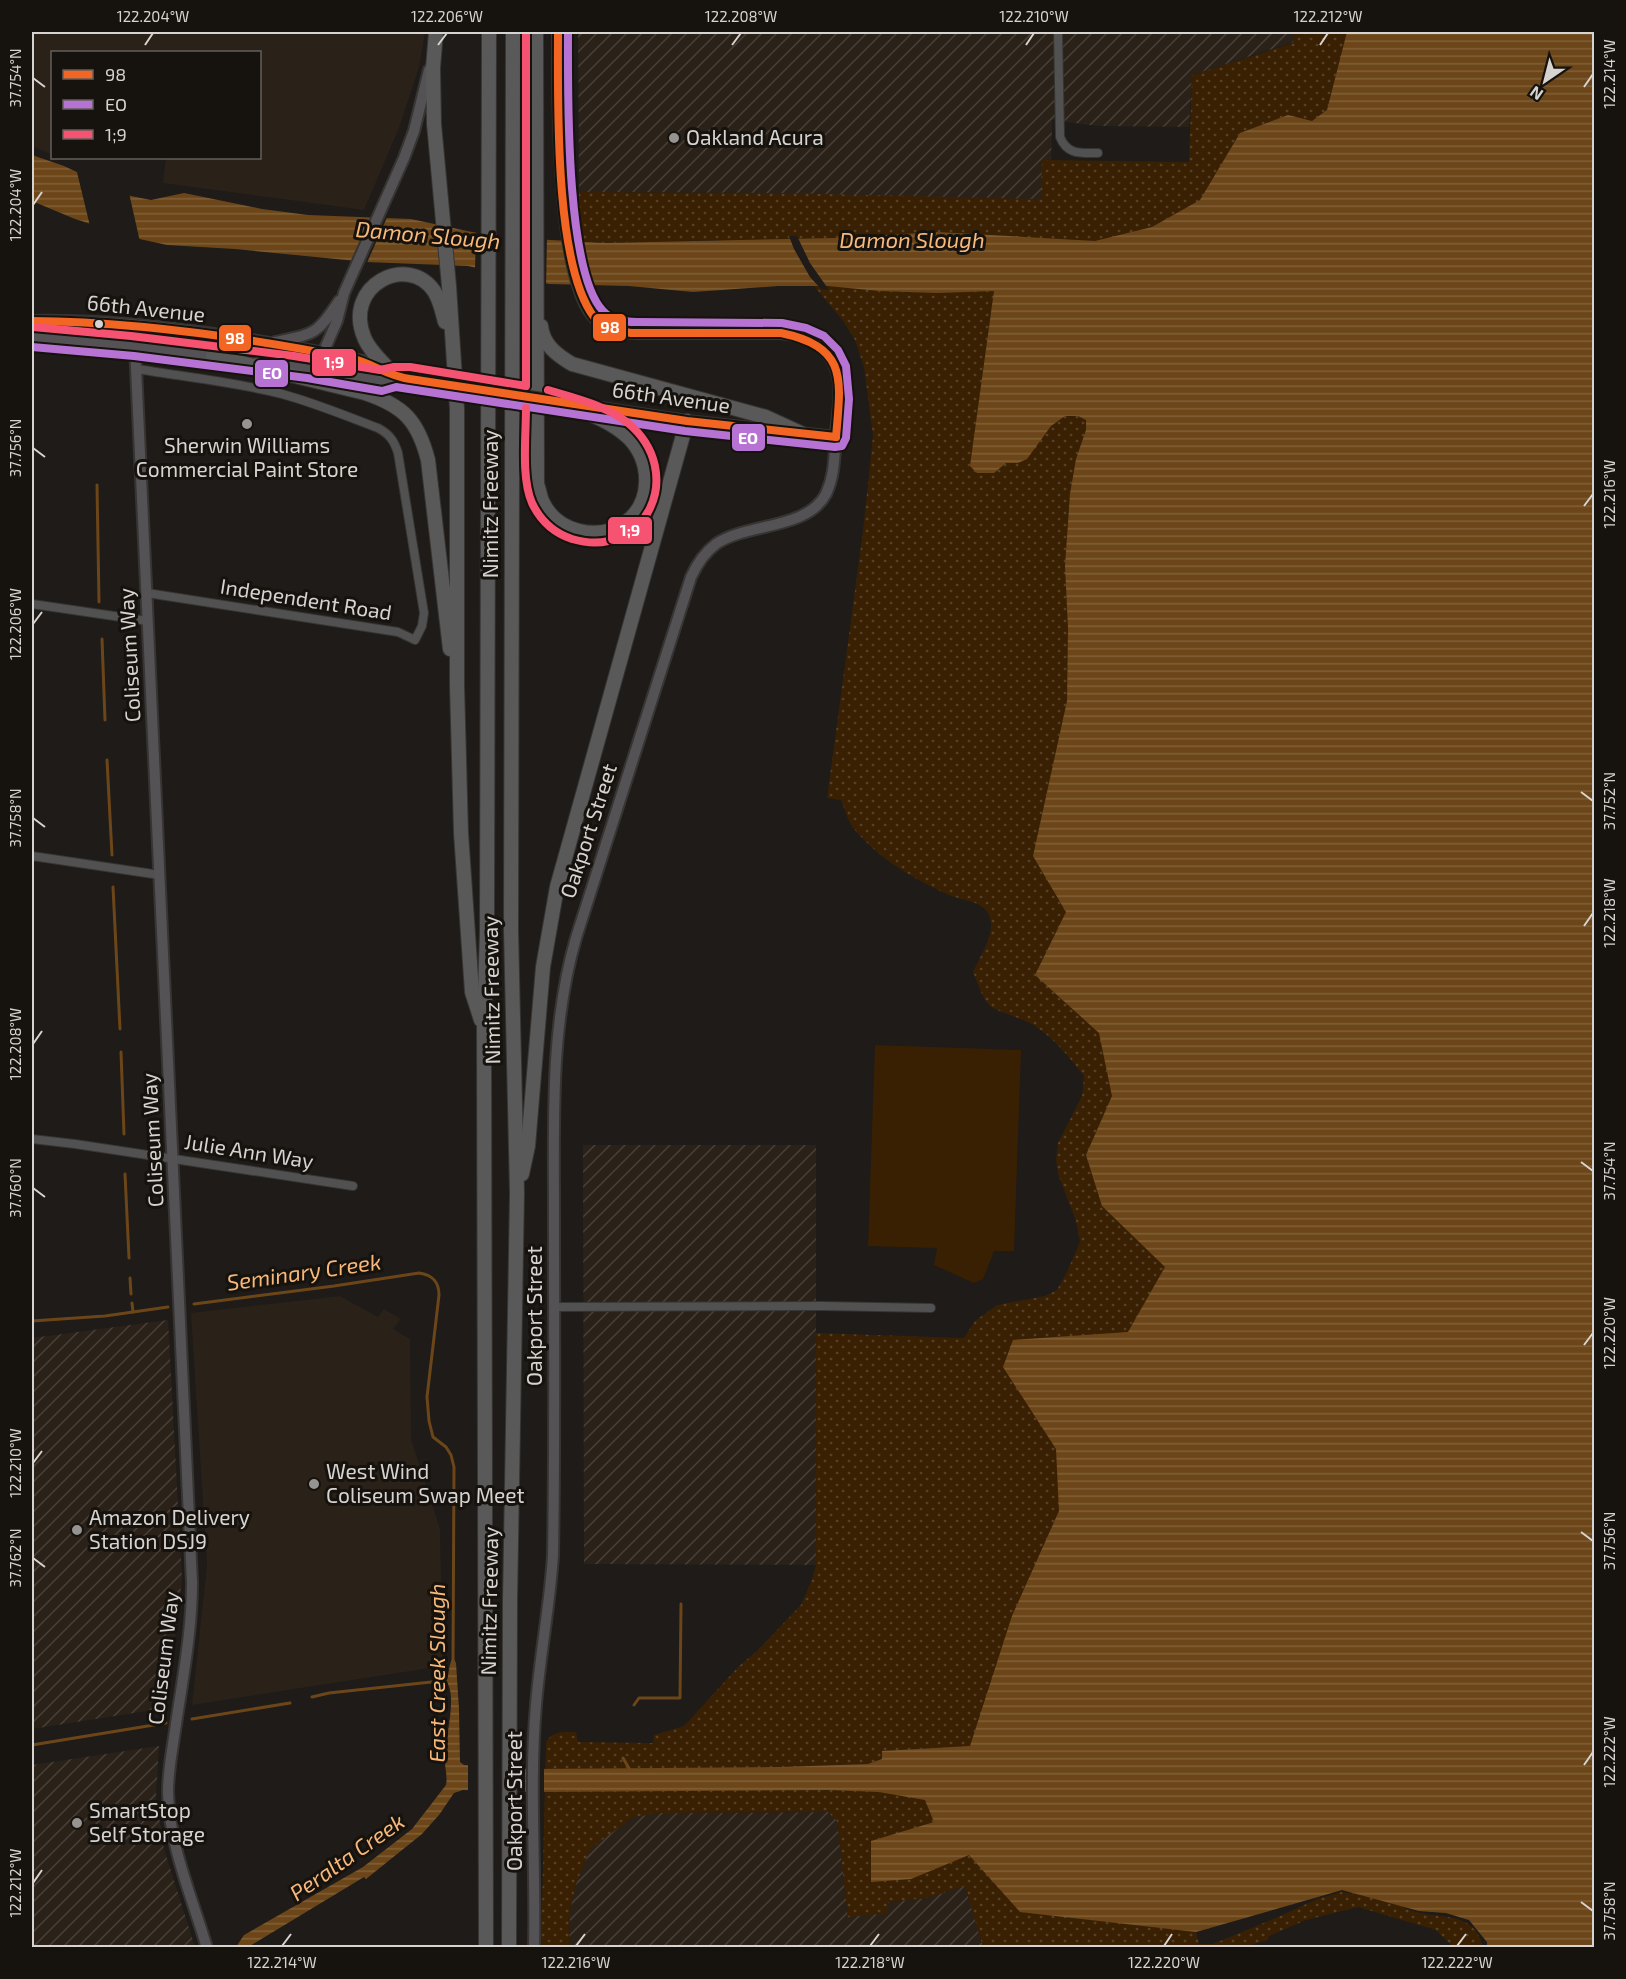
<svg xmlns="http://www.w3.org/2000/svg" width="1626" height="1979" viewBox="0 0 1626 1979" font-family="'Exo 2',sans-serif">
	<defs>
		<pattern id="industrial-furrows" width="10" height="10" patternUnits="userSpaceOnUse" patternTransform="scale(1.5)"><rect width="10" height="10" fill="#2a2119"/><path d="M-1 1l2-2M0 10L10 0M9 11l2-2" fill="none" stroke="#484039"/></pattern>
		<pattern id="park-dots" width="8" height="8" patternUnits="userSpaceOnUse" patternTransform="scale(1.5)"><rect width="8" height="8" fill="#3a2003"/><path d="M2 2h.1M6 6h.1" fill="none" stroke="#564027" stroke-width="1.8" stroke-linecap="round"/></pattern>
		<pattern id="water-rules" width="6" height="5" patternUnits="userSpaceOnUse" patternTransform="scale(1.5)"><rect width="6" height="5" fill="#6c4619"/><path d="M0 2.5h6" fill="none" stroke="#806039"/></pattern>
	</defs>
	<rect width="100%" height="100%" fill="#1e1b18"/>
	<!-- built -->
	<g fill="#2a2119">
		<path d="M32,32h393l-6,35 -20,61 -35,82 -201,-27 3,-25h94v-106h-208v103l-20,-9z"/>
		<path d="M340,1296l38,21 6,-8 17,10 -8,10 17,10 1,100 29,90 3,137 -251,39 15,-140 -16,-252z"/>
	</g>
	<!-- industrial -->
	<g fill="url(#industrial-furrows)">
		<path d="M578,32h716v10l-102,33 -3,52 -91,-1 -46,-6 -2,90 -270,-17 -201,-1z"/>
		<path d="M583,1145h233v420l-232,-1z"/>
		<path d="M168,1320l14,260 -16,128 -134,21v-391z"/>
		<path d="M159,1746l-3,51 8,52 31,98h-163v-182z"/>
		<path d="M828,1812l9,8 11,97 40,-5v-10l39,-4 38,-12 18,61 -414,1 1,-38 6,-26 14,-36 43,-31 26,-4z"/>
	</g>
	<!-- grass -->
	<path fill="#3a2003" d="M875,1045l146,5 -7,201h-20l-11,28 -9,4 -40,-18 3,-17 -69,-2z"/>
	<!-- park -->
	<path fill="url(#park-dots)" fill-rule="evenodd" d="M1294,32h300v1915h-107v-5l-18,-22 -23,-7 -27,-2 -15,-4c26,16 69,-2 79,40h-30l-17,-17 -78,-23 -52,13 -37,16 -1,4 -24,7h-261l-18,-61 -38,12 -39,4v11l-40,4 -11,-96 -9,-9 -169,1 -26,4 -43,32 -14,35 -6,26 -1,37 -28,1 5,-206c7,-12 17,-10 30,-10l2,10 75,1 1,-8 30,-9 55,-60 18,-15 44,-46 10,-23 5,-17v-232l148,5 11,-17 22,-16 48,-9 12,-6 9,-16 14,-32 -4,-21 -18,-47 -2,-15 2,-16 24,-47 2,-20c-14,-18 -29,-37 -49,-50 -10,-7 -41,-15 -46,-21 -8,-9 -11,-22 -16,-33 7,-16 24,-40 16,-57 -7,-15 -27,-14 -40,-20 -35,-16 -70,-36 -95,-66 -6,-7 -9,-20 -13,-29l-14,-2 36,-267 10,-95 -9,-69 -9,-27 -12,-19 -38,-46 -86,-35 -114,3 -26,-2v-49l201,1 261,6 1,-39 147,2 3,-87 101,-32zM1342,1890l13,4 -14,-2 -24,7 -39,18 -65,27h-14l-3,-12z"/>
	<!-- water -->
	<path fill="url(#water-rules)" d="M1347,32h247v1915h-107v-5l-18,-22 -23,-7 -27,-2 -77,-21 -146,42 -176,-20 -51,-57 -58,24 -40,3v-41l63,-19 -9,-22 -46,-8 -51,-2 -300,2 -65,-2 -9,3 -15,22 -17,19 -56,45 -2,-2 -116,70h-12l8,-12 119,-68 49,-38 34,-44c2,-9 -2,-19 -1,-28 0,-20 13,-61 1,-76 4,-8 2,-16 7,-23l3,5 3,46 1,53 4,3 67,4 251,-2 86,-3 14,-5v-8l88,-5 42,-130 47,-105 -3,-62 -53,-82 10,-27 115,-8 37,-65 -63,-61 -16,-51 26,-59 -13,-63 -64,-58 31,-63 -33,-56 34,-155 1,-73 -3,-62 5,-72 6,-35 10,-29v-10l-8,-4h-13l-14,10 -24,33 -9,4h-12l-12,10h-17l-7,-7 24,-175 -57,2 -58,-2 -51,-5h-50l-85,6 -64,-6 -80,-2 -81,-18 -102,-4 -131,-13 -68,-4 -32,-7 -60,-19 -43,-18v-46l32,11 62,29 25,5 33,-7 78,16 46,6 103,4 61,13 43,6 90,5 232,-5 100,-6 158,9 57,-14 48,-27 40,-67 48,-18 24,6 15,-11z"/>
	<!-- pier -->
	<g fill="#1e1b18">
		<path d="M76,168l53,25 11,49 -50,-16z"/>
		<path d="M373,215h15l-22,50 -14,-2z"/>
		<path d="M476,229l52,6 -1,47 -52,-11z"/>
		<path d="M533,235l14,1 -1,51 -14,-4z"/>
		<path d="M789,236h8l13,27 19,27 -8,-1 -11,-12 -16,-28z"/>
		<path d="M562,237l15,1 6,35 6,16 -18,-1z"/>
		<path d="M468,1763l57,3v29l-57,-2z"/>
		<path d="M531,1766h13v29h-14z"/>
	</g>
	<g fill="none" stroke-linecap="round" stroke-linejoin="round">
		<!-- stream -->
		<g stroke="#6c4619" stroke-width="3">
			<path d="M97,485l2,117"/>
			<path d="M102,639l3,81"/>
			<path d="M107,760l5,95"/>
			<path d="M113,887l7,142"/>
			<path d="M121,1052l3,82"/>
			<path d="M125,1174l4,84"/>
			<path d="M130,1278l1,16"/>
			<path d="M132,1303l1,9"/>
			<path d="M194,1304l140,-18 85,-13c14,2 20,9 20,22l-12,102 2,24 4,16 13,10 5,8 3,12 -1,195"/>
			<path d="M32,1321l73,-5 63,-9"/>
			<path d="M312,1697l17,-4 121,-13"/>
			<path d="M634,1705l5,-7h41l1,-94"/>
			<path d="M192,1719l98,-16"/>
			<path d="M32,1745l134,-22"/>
			<path d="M623,1758l7,12"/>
		</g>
		<defs>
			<g id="street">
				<path d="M1058,32l2,105c7,18 21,16 38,16"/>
				<path d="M137,369c48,8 98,13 145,25 33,9 64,22 96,34 11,6 16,12 20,25l26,160 -2,13 -7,14 -17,-8 -251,-39"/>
				<path d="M32,604l116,17"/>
				<path d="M32,856l128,19"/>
				<path d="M32,1139l43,5 278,42"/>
				<path d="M554,1307l267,-1 110,2"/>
			</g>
			<g id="secondary">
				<path d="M32,321c109,-2 225,18 331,40 13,3 21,11 33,15 12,4 25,4 37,6"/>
				<path d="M136,325l-1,21 57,1237c0,47 -9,94 -16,141 -3,22 -8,45 -8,68 1,53 24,105 39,156"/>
				<path d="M32,337l103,9 84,11"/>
				<path d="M275,342c39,-8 42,-7 64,-41"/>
				<path d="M258,362l125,19 12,-5"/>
				<path d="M321,370l2,-17 14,-32 7,-28 60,-135 10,-27 15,-61"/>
				<path d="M574,404l113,17 149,16"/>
				<path d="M534,1948c2,-81 -5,-163 2,-243 4,-51 14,-100 17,-150 2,-114 1,-228 1,-342 0,-92 -4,-186 22,-275l115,-361c6,-13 13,-24 25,-33 30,-21 91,-14 110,-50 9,-19 8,-38 10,-58 1,-21 7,-44 1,-64 -7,-27 -30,-36 -56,-39h-144c-15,-1 -30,-4 -42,-15 -39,-37 -37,-230 -37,-286"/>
			</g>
			<g id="highway">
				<path d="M436,32l-3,36 1,56 15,162 8,123v276l4,148 11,159 9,28"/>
				<path d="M536,32l1,452c2,5 3,12 5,17 14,31 55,41 83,22 28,-20 27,-61 4,-85 -20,-19 -48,-27 -73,-37"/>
				<path d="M541,326c2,19 16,29 31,38l194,53 37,17"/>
				<path d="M213,356l152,37c39,13 53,28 63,67l22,189"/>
				<path d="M395,376c-10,-12 -26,-25 -31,-39 -21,-52 44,-84 70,-46 6,9 8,20 11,31"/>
				<path d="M522,1174l6,-28 15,-179 14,-80 130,-466"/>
				<path d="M486,1948l-2,-919 3,-98 2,-899"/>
				<path d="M509,1948l1,-347 7,-408 -6,-263 2,-898"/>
			</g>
		</defs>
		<!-- street casing -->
		<use href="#street" stroke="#373533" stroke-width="10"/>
		<!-- secondary casing -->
		<use href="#secondary" stroke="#373533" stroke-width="14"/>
		<!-- highway casing -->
		<use href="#highway" stroke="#373533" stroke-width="16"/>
		<!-- street -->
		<use href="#street" stroke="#525151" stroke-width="8"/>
		<!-- secondary -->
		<use href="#secondary" stroke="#545254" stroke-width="10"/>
		<!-- highway -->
		<use href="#highway" stroke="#5a5959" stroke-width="14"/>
		<defs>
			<path id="secondary-bridge" d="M433,382l123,19"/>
		</defs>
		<!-- secondary-bridge casing -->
		<use href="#secondary-bridge" stroke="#373533" stroke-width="14" stroke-linecap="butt"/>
		<!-- secondary-bridge -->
		<use href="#secondary-bridge" stroke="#545254" stroke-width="10"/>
		<defs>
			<g id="bus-1">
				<path d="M558,32c0,67 -4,233 36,285 9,10 24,14 37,16h150c67,14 60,46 55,104"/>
				<path d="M32,321c107,1 212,16 318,37 21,5 38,18 60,21l277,42 149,16"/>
			</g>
			<path id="bus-2" d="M32,347l102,9 173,22 75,13 14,-4 289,44 150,16 7,-1 4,-8 3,-39 -3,-33 -8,-16 -14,-14 -18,-8 -24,-5 -145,-1c-11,0 -26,-2 -34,-11 -38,-40 -35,-221 -35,-279"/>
			<g id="bus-3">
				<path d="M33,327l98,9 163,20 86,14 14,-3h16l116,19v-354"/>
				<path d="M526,408c0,28 -5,70 6,95 8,17 22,30 40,36 75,22 115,-67 56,-116 -23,-18 -53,-25 -80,-33"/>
			</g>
		</defs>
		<!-- bus-1 casing -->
		<use href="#bus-1" stroke="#16120d" stroke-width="12"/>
		<!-- bus-2 casing -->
		<use href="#bus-2" stroke="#16120d" stroke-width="12"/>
		<!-- bus-3 casing -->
		<use href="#bus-3" stroke="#16120d" stroke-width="12"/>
		<!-- bus-1 -->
		<use href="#bus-1" stroke="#f26522" stroke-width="8"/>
		<!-- bus-2 -->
		<use href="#bus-2" stroke="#b673d3" stroke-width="8"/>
		<!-- bus-3 -->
		<use href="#bus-3" stroke="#f65372" stroke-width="8"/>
	</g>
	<!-- ticks -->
	<path fill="none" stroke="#d7d3d0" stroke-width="2" d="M145,45l8,-12M438,45l9,-12M732,45l9,-12M1026,45l8,-12M1320,45l8,-12M33,78l12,9M1584,87l9,-13M33,205l9,-13M33,448l12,9M1584,506l9,-12M33,624l9,-12M1581,792l12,9M33,818l12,9M1584,926l9,-13M33,1044l9,-13M1581,1162l12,9M33,1188l12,9M1584,1345l9,-12M33,1463l9,-12M1581,1532l12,9M33,1558l12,9M1584,1765l9,-13M33,1883l9,-13M1581,1902l12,9M282,1946l9,-12M576,1946l9,-12M870,1946l9,-12M1164,1946l8,-12M1457,1946l9,-12"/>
	<!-- markers -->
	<g fill="#969390" stroke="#16120d" stroke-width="2">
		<circle cx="674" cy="138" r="6"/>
		<circle cx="247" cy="424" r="6"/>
		<circle cx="314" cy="1484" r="6"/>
		<circle cx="77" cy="1530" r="6"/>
		<circle cx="77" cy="1823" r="6"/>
	</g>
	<circle fill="#d7d3d0" stroke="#16120d" stroke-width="2" cx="99" cy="324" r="5"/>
	<g text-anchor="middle" stroke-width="6" stroke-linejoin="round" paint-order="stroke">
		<!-- poi labels -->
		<g font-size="21" fill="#d7d3d0" stroke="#16120d" text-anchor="start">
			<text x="686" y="145">Oakland Acura</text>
			<text x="247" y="453" text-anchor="middle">Sherwin Williams<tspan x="247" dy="24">Commercial Paint Store</tspan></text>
			<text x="326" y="1479">West Wind<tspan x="326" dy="24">Coliseum Swap Meet</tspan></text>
			<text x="89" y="1525">Amazon Delivery<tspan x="89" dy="24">Station DSJ9</tspan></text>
			<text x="89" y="1818">SmartStop<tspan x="89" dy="24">Self Storage</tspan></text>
		</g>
		<!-- street labels -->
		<g font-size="21" fill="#d7d3d0" stroke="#16120d">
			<text transform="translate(146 309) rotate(6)" y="7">66th Avenue</text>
			<text transform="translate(671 398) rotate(8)" y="7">66th Avenue</text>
			<text transform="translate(491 504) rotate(-90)" y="7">Nimitz Freeway</text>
			<text transform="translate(306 600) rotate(9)" y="7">Independent Road</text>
			<text transform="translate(130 655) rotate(-93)" y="7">Coliseum Way</text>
			<text transform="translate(589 831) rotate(-72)" y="7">Oakport Street</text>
			<text transform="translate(492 990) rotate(-91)" y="7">Nimitz Freeway</text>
			<text transform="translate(153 1140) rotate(-93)" y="7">Coliseum Way</text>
			<text transform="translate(249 1152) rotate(9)" y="7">Julie Ann Way</text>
			<text transform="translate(535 1316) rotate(-90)" y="7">Oakport Street</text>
			<text transform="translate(490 1601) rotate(-89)" y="7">Nimitz Freeway</text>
			<text transform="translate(164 1658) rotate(-83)" y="7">Coliseum Way</text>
			<text transform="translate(515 1801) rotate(-90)" y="7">Oakport Street</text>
		</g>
		<!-- water labels -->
		<g font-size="22" font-style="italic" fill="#f8b879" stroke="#16120d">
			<text transform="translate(428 235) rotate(5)" y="8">Damon Slough</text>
			<text x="912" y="248">Damon Slough</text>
			<text transform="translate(304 1272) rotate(-8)" y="8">Seminary Creek</text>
			<text transform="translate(437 1673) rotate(-90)" y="8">East Creek Slough</text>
			<text transform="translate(347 1857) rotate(-35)" y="8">Peralta Creek</text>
		</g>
	</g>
	<g stroke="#16120d" stroke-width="2">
		<rect x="592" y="313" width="35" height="29" rx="6" fill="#f26522"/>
		<rect x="218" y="324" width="34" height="28" rx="6" fill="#f26522"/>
		<rect x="311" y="348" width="46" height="29" rx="6" fill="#f65372"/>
		<rect x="254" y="359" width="35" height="29" rx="6" fill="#b673d3"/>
		<rect x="731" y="423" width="35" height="29" rx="6" fill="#b673d3"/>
		<rect x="607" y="516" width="46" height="29" rx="6" fill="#f65372"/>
	</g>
	<g font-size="16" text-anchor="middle" font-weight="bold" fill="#fff">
		<text x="610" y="333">98</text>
		<text x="235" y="344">98</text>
		<text x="334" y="368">1;9</text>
		<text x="272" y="379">EO</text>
		<text x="748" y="444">EO</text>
		<text x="630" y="536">1;9</text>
	</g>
	<!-- border -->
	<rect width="1626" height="1979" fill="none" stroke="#16120d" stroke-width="66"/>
	<!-- legend -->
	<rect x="51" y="51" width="210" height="108" fill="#16120d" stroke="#635f5b" stroke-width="1.5"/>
	<rect x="63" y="70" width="30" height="9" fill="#f26522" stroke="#635f5b" stroke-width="1.5"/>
	<text x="105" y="81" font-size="18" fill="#d7d3d0">98</text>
	<rect x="63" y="100" width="30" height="9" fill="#b673d3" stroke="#635f5b" stroke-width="1.5"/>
	<text x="105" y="111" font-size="18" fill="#d7d3d0">EO</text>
	<rect x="63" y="130" width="30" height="9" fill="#f65372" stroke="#635f5b" stroke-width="1.5"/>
	<text x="105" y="141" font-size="18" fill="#d7d3d0">1;9</text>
	<!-- north arrow -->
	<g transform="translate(1545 81) rotate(215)" stroke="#16120d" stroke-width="4.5" paint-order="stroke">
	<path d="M0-4.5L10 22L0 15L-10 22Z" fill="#d7d3d0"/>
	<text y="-9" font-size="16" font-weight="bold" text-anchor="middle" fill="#d7d3d0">N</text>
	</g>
	<rect x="33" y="33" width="1560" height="1913" fill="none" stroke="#d7d3d0" stroke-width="2"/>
	<g font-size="15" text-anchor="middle" fill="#d7d3d0">
		<text x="153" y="22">122.204°W</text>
		<text x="447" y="22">122.206°W</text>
		<text x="741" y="22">122.208°W</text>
		<text x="1034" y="22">122.210°W</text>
		<text x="1328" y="22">122.212°W</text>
		<text transform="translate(1610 74) rotate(-90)" y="5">122.214°W</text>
		<text transform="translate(16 78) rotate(-90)" y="5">37.754°N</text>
		<text transform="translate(16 205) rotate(-90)" y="5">122.204°W</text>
		<text transform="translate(16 448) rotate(-90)" y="5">37.756°N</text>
		<text transform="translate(1610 494) rotate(-90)" y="5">122.216°W</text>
		<text transform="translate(16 624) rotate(-90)" y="5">122.206°W</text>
		<text transform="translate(1610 801) rotate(-90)" y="5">37.752°N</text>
		<text transform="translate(16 818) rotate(-90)" y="5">37.758°N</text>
		<text transform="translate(1610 913) rotate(-90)" y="5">122.218°W</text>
		<text transform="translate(16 1044) rotate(-90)" y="5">122.208°W</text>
		<text transform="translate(1610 1171) rotate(-90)" y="5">37.754°N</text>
		<text transform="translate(16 1188) rotate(-90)" y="5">37.760°N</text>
		<text transform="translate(1610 1333) rotate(-90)" y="5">122.220°W</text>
		<text transform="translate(16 1463) rotate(-90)" y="5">122.210°W</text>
		<text transform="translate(1610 1541) rotate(-90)" y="5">37.756°N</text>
		<text transform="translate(16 1558) rotate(-90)" y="5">37.762°N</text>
		<text transform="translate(1610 1752) rotate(-90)" y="5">122.222°W</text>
		<text transform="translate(16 1883) rotate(-90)" y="5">122.212°W</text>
		<text transform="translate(1610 1911) rotate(-90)" y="5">37.758°N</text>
		<text x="282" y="1968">122.214°W</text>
		<text x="576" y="1968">122.216°W</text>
		<text x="870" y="1968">122.218°W</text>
		<text x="1164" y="1968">122.220°W</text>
		<text x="1457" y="1968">122.222°W</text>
	</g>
</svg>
